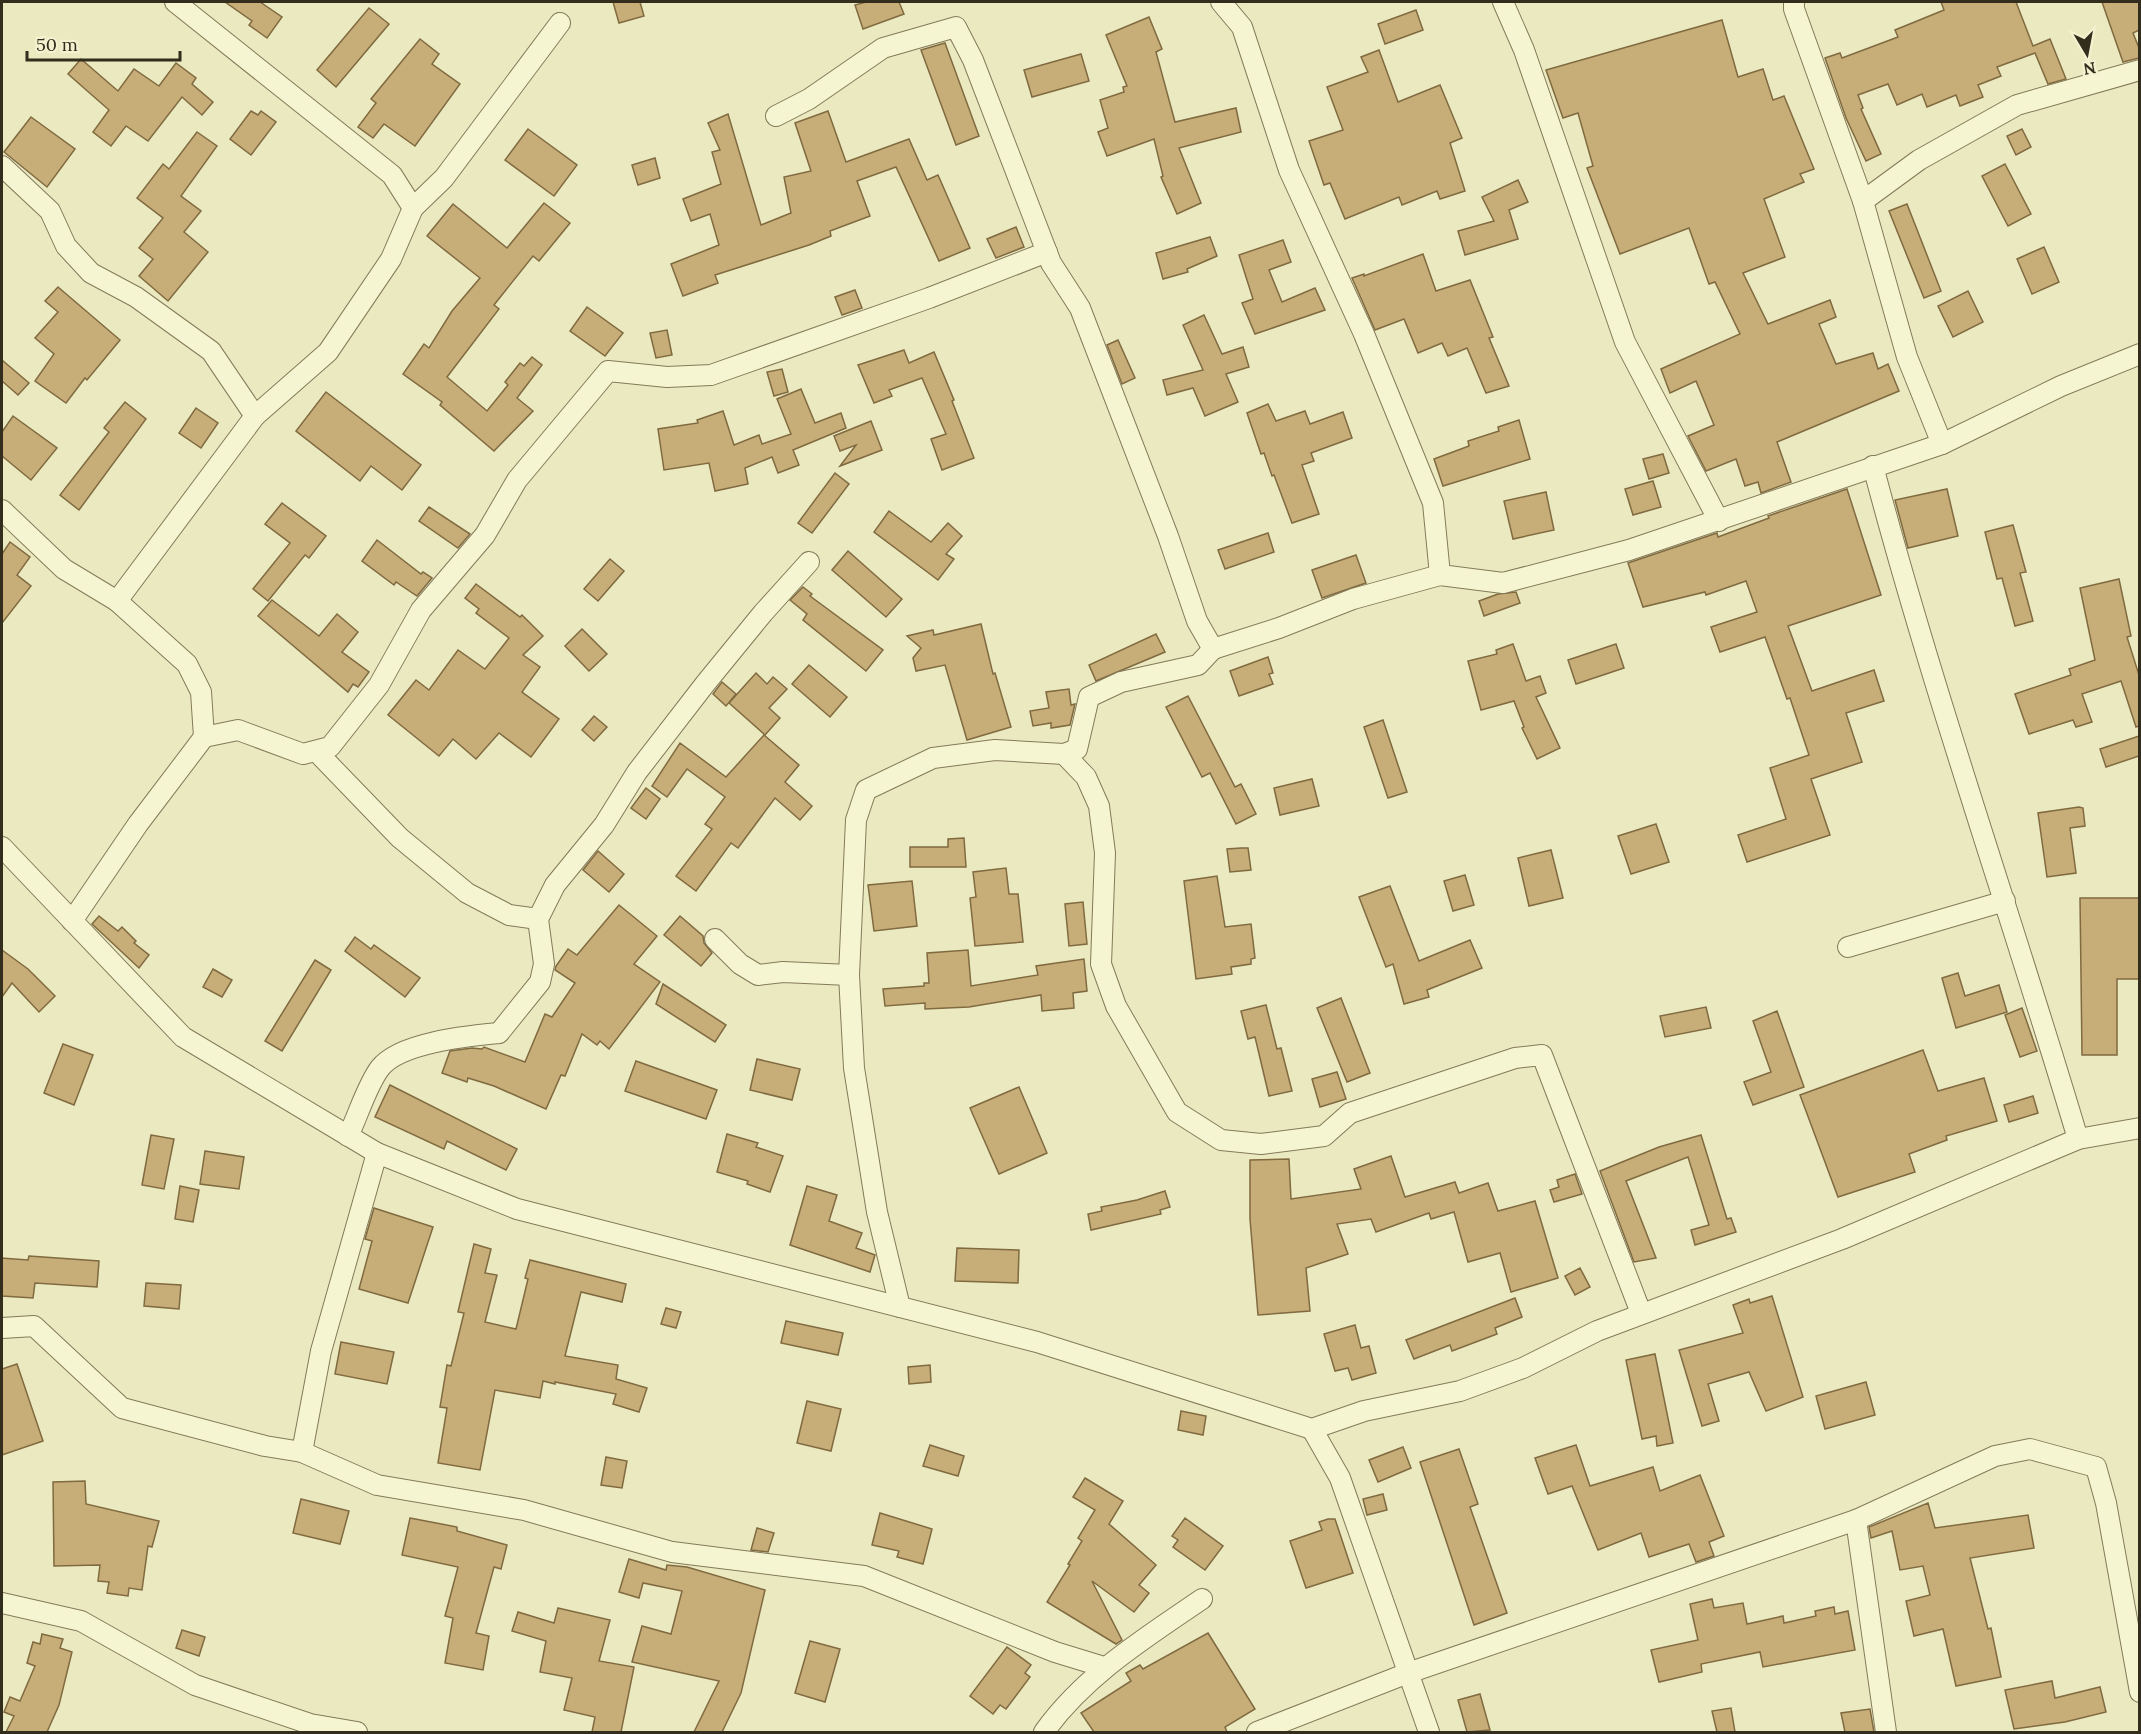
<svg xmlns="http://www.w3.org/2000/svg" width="2141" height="1734" viewBox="0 0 2141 1734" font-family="Lora,serif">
	<rect width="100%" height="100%" fill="#ebe9c0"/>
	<!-- building -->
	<g fill="#c7ad78" stroke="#806a40" stroke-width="1.5">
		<path d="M225,2h35l22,15 -15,21 -18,-13 3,-4z"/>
		<path d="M613,2h27l4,14 -25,7z"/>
		<path d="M866,2h33l5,12 -41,15 -8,-24z"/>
		<path d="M1941,2h75l17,44 17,-7 16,40 -18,5 -13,-31 -38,14 4,9 -23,9 5,12 -23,9 -4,-11 -29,12 -5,-13 -25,11 -9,-21 -30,11 5,13 -2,1 20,45 -15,7 -20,-43 -21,-60 15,-5 2,5 56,-21 -3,-7 49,-20z"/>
		<path d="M2102,2h37v28l-6,3 6,15v10l-16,4z"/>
		<path d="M369,8l20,16 -53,63 -19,-17z"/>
		<path d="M1416,10l7,20 -38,14 -7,-20z"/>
		<path d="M1149,17l13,32 -6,3 19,70 61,-14 5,24 -62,16 22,55 -24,11 -16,-37 2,-1 -9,-37 -47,17 -9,-24 10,-4 -8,-28 24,-8 -1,-5 4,-1 -21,-51z"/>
		<path d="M1722,20l16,57 25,-8 10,31 11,-4 30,73 -14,5 4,8 -40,17 21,58 -42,16 25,51 62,-24 6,17 -17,7 17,40 37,-11 5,16 10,-5 11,27 -122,51 14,40 -30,11 -3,-11 -13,4 -9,-27 -30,12 -18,-35 26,-11 -18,-44 -26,12 -9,-24 79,-35 -25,-52 -6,2 -20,-56 -69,26 -33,-86 6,-2 -15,-53 -15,5 -17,-48z"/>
		<path d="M420,39l19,15 -7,10 28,20 -45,62 -31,-22 -11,14 -15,-11 18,-24 -5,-4z"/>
		<path d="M945,43l34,93 -23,9 -35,-95z"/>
		<path d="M1379,50l19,52 42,-17 22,53 -12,5 15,48 -25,8 -3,-8 -35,14 -3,-8 -54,22 -15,-36 -6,2 -15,-44 34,-11 -16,-43 41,-15 -7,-15z"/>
		<path d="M1081,54l8,27 -57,16 -8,-27z"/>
		<path d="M81,59l37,32 16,-22 25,17 17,-23 20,15 -4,6 21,18 -11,13 -20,-18 -34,44 -22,-15 -15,20 -18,-14 16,-22 -41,-36z"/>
		<path d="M251,111l7,4 3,-4 15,11 -25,33 -21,-16z"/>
		<path d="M828,111l18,51 63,-23 18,41 11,-5 32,73 -31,13 -43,-94 -39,14 13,35 -40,15 1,5 -22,9 -94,30 3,8 -35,13 -12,-32 48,-19 -9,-31 -19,7 -8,-22 38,-15 -9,-32 8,-2 -12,-27 20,-9 33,111 30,-12 -7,-36 27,-6 -16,-48z"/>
		<path d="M31,117l44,32 -28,38 -43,-35z"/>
		<path d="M528,129l49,36 -23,31 -49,-36z"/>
		<path d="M2022,129l9,18 -15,8 -9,-19z"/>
		<path d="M197,132l20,14 -36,50 20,15 -17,21 24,20 -40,49 -29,-25 14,-17 -14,-11 24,-30 -26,-20 26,-34 6,5z"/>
		<path d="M655,158l5,20 -22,7 -6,-20z"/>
		<path d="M2005,164l26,50 -23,12 -26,-50z"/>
		<path d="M1518,180l10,22 -19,8 9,29 -53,16 -7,-24 36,-10 -12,-24z"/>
		<path d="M544,203l26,20 -31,38 -6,-5 -39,49 5,4 -52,68 40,34 21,-26 -3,-3 15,-19 4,3 8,-9 10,8 -25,33 16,13 -39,40 -54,-46 2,-3 -39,-28 21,-30 5,4 23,-37 28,-33 -53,-42 26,-32 54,44z"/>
		<path d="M1907,204l34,87 -17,7 -35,-87z"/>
		<path d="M1016,227l8,20 -28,11 -9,-19z"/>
		<path d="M1210,237l7,19 -30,13 1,3 -25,7 -7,-26z"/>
		<path d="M1283,240l8,22 -22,8 13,32 33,-14 10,22 -70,24 -13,-31 11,-4 -14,-44z"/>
		<path d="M2044,247l15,35 -27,12 -15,-35z"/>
		<path d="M1423,254l13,37 34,-11 23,57 -4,1 20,48 -23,7 -19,-45 -19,8 -6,-13 -24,10 -14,-34 -29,11 -23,-52 12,-4v2z"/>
		<path d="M58,287l62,53 -33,40 -2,-2 -19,25 -31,-22 19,-27 -19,-16 23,-26 -13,-11z"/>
		<path d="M855,290l7,18 -20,7 -7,-18z"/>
		<path d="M1968,291l15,31 -30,15 -15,-31z"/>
		<path d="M587,307l36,26 -18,23 -35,-25z"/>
		<path d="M1204,315l18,39 21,-7 6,20 -23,7 12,28 -33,14 -12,-28 -26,7 -4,-15 40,-10 -20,-45z"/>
		<path d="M667,330l5,25 -16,3 -6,-25z"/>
		<path d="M1118,340l17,38 -13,6 -15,-39z"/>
		<path d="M904,350l5,13 25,-11 20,48 -2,1 22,57 -32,12 -11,-31 15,-5 -24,-56 -33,12 3,6 -18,7 -16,-38z"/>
		<path d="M2,360l27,23 -11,12 -16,-14z"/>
		<path d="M782,369l6,23 -14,4 -7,-24z"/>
		<path d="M801,389l14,34 26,-10 5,15 -53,22 6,15 -21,8 -6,-16 -27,11 3,16 -33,7 -6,-28 -45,7 -6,-41 40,-6 -1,-3 26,-9 11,34 25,-10 3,9 29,-10 -14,-35z"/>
		<path d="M326,392l95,73 -19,25 -31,-24 -11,15 -64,-50z"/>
		<path d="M125,402l21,17 -67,91 -19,-15 49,-63 -5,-4z"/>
		<path d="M1268,404l8,17 29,-10 5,13 33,-12 9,26 -41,15 3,8 -12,4 17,49 -27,9 -18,-48 -2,1 -8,-23 -3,1 -14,-41z"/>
		<path d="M196,408l22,15 -17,25 -22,-15z"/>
		<path d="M13,416l44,32 -26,32 -29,-24v-24z"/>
		<path d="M1519,420l11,39 -87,27 -9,-27 35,-13 -1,-5 31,-10 -1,-4z"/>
		<path d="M871,421l11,29 -42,16 16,-21 -16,6 -6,-15z"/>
		<path d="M1663,454l6,19 -20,6 -6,-20z"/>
		<path d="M835,473l14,11 -37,49 -14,-10z"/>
		<path d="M1653,481l8,26 -28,8 -8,-26z"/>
		<path d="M1847,489l34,106 -93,31 24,65 62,-21 10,31 -38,12 16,49 -51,17 19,56 -83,27 -9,-27 48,-16 -16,-51 39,-13 -19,-57 -3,1 -22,-62 -45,15 -9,-25 46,-15 -11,-31 -40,14 -1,-3 -62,15 -15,-44 89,-30 1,4 51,-19 -1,-2z"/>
		<path d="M1947,489l11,47 -50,12 -13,-48z"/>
		<path d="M1546,492l8,38 -41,9 -9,-38z"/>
		<path d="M282,503l44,33 -17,22 -4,-3 -37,46 -15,-12 37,-46 -25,-19z"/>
		<path d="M429,507l41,27 -12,14 -39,-27z"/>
		<path d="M889,511l42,31 17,-19 14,13 -16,18 8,5 -16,21 -64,-48z"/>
		<path d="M2013,525l13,47 -6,1 13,48 -18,5 -13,-48 -5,1 -12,-47z"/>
		<path d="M1268,533l6,19 -49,17 -7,-19z"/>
		<path d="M377,540l44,34 2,-2 9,6 -15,18 -21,-14 -2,3 -32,-24z"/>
		<path d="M10,542l20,15 -13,18 14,11 -29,37v-69z"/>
		<path d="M848,551l54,48 -16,18 -54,-47z"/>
		<path d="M1356,555l10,28 -44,15 -10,-28z"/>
		<path d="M610,559l14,12 -26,30 -14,-12z"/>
		<path d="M2119,579l12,57 -4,1 12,38v51l-3,1 -15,-46 -39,13 10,28 -16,5 -3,-7 -44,14 -14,-40 56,-19 -2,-6 26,-9 -15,-72z"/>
		<path d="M476,584l44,33 2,-2 21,21 -20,19 17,12 -18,25 37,27 -28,38 -32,-24 -23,26 -23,-20 -14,17 -51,-41 28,-35 13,10 29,-40 27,19 24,-31 -33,-25 3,-4 -14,-11z"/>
		<path d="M803,587l9,7 -2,2 73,54 -17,21 -63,-51 4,-6 -17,-14z"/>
		<path d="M1516,592l4,11 -36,13 -5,-15 19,-7z"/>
		<path d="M272,600l47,36 18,-22 21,18 -16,20 27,20 -11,15 -5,-3 -5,8 -90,-76z"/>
		<path d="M981,624l12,50 2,-1 16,54 -44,13 -22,-75 -29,6 -3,-13 8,-10 -14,-12 26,-6 1,5z"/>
		<path d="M582,629l25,25 -18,17 -24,-25z"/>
		<path d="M1156,634l9,18 -69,29 -7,-16z"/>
		<path d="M1513,644l13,37 14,-5 6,17 -10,4 24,51 -23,11 -15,-31 2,-1 -10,-26 -33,9 -13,-49 29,-7 -1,-4z"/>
		<path d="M1616,644l8,24 -48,16 -8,-24z"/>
		<path d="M1268,657l5,16 -4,1 4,10 -34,12 -9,-25z"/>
		<path d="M809,665l38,32 -17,20 -38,-33z"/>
		<path d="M756,673l11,11 6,-7 14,12 -18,19 11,10 -15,17 -36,-32z"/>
		<path d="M722,682l14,12 -10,12 -13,-12z"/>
		<path d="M1069,689l2,16 4,-1 -5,21 -19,3v-5l-18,3 -3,-15 19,-3 -3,-16z"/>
		<path d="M1188,696l47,91 6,-3 15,30 -20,10 -26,-51 -8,4 -36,-70z"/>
		<path d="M594,716l13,11 -13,14 -12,-11z"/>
		<path d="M1383,720l24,72 -19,6 -24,-71z"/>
		<path d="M764,735l35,30 -14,17 27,24 -12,14 -25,-22 -37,50 -7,-5 -35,48 -20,-15 36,-47 -7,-5 20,-27 -38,-28 -20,28 -15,-11 28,-43 46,34z"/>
		<path d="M2139,736v20l-33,11 -6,-18z"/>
		<path d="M1312,779l7,27 -39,9 -6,-27z"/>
		<path d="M646,788l14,11 -14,20 -15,-11z"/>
		<path d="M2079,807l4,1 2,18 -15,2 6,45 -29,4 -9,-64z"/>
		<path d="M1656,824l13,38 -38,12 -13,-38z"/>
		<path d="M964,838l2,29h-56v-20h38v-8z"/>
		<path d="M1241,848h7l3,22 -21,2 -3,-23z"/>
		<path d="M1551,850l12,48 -34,8 -11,-48z"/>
		<path d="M598,851l26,23 -15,18 -26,-22z"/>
		<path d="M1006,868l3,26h9l5,48 -48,4 -5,-48 6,-1 -3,-25z"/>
		<path d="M1465,875l9,30 -21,6 -9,-30z"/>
		<path d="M1217,876l8,51 26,-3 4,34 -4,1v5l-20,3 1,7 -36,5 -12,-98z"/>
		<path d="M912,881l5,45 -43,5 -6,-46z"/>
		<path d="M1390,886l29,75 51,-21 12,28 -55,22 2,7 -25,7 -11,-40 -7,3 -27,-70z"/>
		<path d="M2080,898h59v81h-22v76h-35z"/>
		<path d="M1083,902l4,42 -18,2 -4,-42z"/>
		<path d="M619,905l38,31 -23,28 26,18 -51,67 -9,-8 -3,4 -15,-11 -17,42 -4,-1 -15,34 -52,-23 -26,-8 -1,4 -25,-9 8,-22 22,-3 10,1 2,-2 41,15 20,-48 7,3 23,-34 -20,-13 1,-4 12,-17 9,6z"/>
		<path d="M99,916l19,15 4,-4 14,14 -2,2 15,12 -10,13 -47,-44z"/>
		<path d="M680,916l23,20 1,7 8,10 -11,13 -37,-31z"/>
		<path d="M355,937l16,12 3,-4 46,33 -15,19 -60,-46z"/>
		<path d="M2,950l26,19 27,27 -16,16 -27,-29 -10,14z"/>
		<path d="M968,950l3,36 67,-11 -2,-9 48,-7 3,32 -14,2 1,15 -32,3 -1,-16 -72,12 -44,2v-6l-40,3 -2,-17 41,-3v-3h5l-2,-30z"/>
		<path d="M315,960l16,10 -49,81 -17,-10z"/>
		<path d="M213,969l19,11 -10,17 -19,-10z"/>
		<path d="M1958,973l7,23 34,-11 8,27 -51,16 -14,-50z"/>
		<path d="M663,984l63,41 -11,17 -59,-38z"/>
		<path d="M1341,998l29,75 -23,9 -30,-74z"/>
		<path d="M1266,1005l11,44 4,-1 11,43 -23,5 -14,-59 -7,2 -7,-28z"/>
		<path d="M1706,1007l5,21 -46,9 -5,-21z"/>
		<path d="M2022,1008l15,43 -17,6 -15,-42z"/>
		<path d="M1777,1011l27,76 -51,18 -9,-23 27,-10 -18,-51z"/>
		<path d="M63,1044l30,11 -19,50 -30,-12z"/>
		<path d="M1923,1050l15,41 46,-13 13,43 -51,15 1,4 -38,14 6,18 -77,25 -38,-102z"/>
		<path d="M757,1059l43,10 -8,31 -42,-10z"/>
		<path d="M636,1061l81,29 -11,29 -81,-28z"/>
		<path d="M1337,1072l9,27 -26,8 -8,-28z"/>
		<path d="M390,1085l127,64 -11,21 -59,-29 -3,8 -69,-32z"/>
		<path d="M1019,1087l28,66 -48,21 -29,-66z"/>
		<path d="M2033,1096l5,17 -29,9 -5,-17z"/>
		<path d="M727,1134l31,9 -2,4 27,9 -13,36 -23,-8 1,-3 -31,-9z"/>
		<path d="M151,1135l23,4 -10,50 -22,-4z"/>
		<path d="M1701,1135l26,84 4,-1 5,14 -41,13 -4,-15 18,-5 -21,-68 -62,24 30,77 -22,4 -34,-91 59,-24z"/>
		<path d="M205,1151l39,6 -5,32 -39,-5z"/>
		<path d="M1391,1156l14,41 50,-15 4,11 29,-10 10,28 37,-10 23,77 -47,14 -11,-39 -32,9 -14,-50 -23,7 -2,-6 -53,19 -5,-13 -34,5 11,30 -42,14 4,43 -52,4 -8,-96v-59l39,-1 2,40 70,-10 -7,-20z"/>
		<path d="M1575,1174l7,20 -28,8 -4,-12 9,-3 -2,-7z"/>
		<path d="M180,1186l19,4 -6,32 -18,-3z"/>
		<path d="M807,1186l30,9 -8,26 33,12 -6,15 19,7 -5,17 -80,-27z"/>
		<path d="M1165,1191l5,16 -10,3 1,4 -70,16 -3,-16 14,-3 -1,-4 36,-7z"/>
		<path d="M374,1208l59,19 -25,76 -49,-14 13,-48 -7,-2z"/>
		<path d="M474,1244l17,5 -6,24 12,2 -12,47 31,7 12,-50 -3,-1 5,-18 96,24 -4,18 -41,-10 -16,64 53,9 -2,14 31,9 -8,24 -26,-8 3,-10 -61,-12v2l-12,-3 -3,17 -45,-8 -15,80 -42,-7 9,-55 -7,-1 7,-42 4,1 13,-53 -6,-1z"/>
		<path d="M957,1248l62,2 -1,33 -63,-2z"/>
		<path d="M29,1256l70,5 -2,26 -62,-4 -2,15 -31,-2v-38l26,2z"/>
		<path d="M1580,1268l10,19 -15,8 -10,-19z"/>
		<path d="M146,1283l35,2 -2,24 -35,-3z"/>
		<path d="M1772,1296l31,101 -37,14 -17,-39 -41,12 11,37 -17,5 -23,-76 64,-17 -10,-28 16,-6 1,4z"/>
		<path d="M1515,1298l7,19 -27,11 2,6 -45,17 -2,-6 -36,14 -8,-19z"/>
		<path d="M666,1308l15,4 -5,16 -15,-4z"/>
		<path d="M786,1321l57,12 -5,22 -57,-12z"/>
		<path d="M1355,1325l6,23 8,-2 7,27 -24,7 -4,-12 -13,3 -11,-37z"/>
		<path d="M341,1342l53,10 -7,32 -52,-10z"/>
		<path d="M1655,1354l18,89 -16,3 -1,-10 -14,3 -16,-79z"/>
		<path d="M17,1364l26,77 -41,14v-86z"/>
		<path d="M930,1365l1,17 -22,2 -1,-17z"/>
		<path d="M1866,1382l9,33 -50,14 -9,-33z"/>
		<path d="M807,1401l34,8 -10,42 -34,-8z"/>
		<path d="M1181,1411l25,5 -3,19 -25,-5z"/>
		<path d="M930,1445l34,11 -6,20 -35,-10z"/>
		<path d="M1576,1445l14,41 63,-19 7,24 40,-16 24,61 -15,6 5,14 -18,6 -7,-18 -40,13 -8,-24 -43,17 -26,-64 -24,8 -13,-36z"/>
		<path d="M1403,1447l8,21 -33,14 -9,-22z"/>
		<path d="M1459,1449l19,55 -8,3 37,106 -33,12 -54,-163z"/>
		<path d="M606,1457l21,4 -5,27 -21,-3z"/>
		<path d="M1085,1478l38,23 -14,23 47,41 -17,20 10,8 -15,19 -42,-31 30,59 -6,4 -69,-42 23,-37 -2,-1 14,-23 -4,-3 17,-28 -22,-13z"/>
		<path d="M85,1481l1,23 73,17 -7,26 -4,-1 -6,44 -13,-2 -1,8 -21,-3 2,-11 -11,-1 2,-16 -46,1 -1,-84z"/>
		<path d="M1383,1494l4,16 -20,5 -4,-16z"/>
		<path d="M301,1499l48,12 -9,33 -47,-11z"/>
		<path d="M1928,1503l7,25 93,-13 6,33 -64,10 18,71 3,-1 10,49 -45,9 -13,-57 -29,7 -8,-35 24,-6 -7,-29 -23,4 -8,-39 -21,7 -2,-11z"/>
		<path d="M880,1513l52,16 -9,35 -26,-7 2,-6 -27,-6z"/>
		<path d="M410,1518l47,9v4l50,14 -6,24 -7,-2 -18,66 13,3 -6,34 -38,-7 8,-45 -8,-2 13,-49 -56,-12z"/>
		<path d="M1185,1518l38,28 -18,24 -32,-23 5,-7 -6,-4z"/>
		<path d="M1328,1519h7l18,54 -47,15 -16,-47 32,-11 -3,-8z"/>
		<path d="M757,1528l17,5 -6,19 -17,-2z"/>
		<path d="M629,1559l37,11 1,-5 20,2 78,23 -24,103 -19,39h-28l25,-51 -87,-19 10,-36 29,8 11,-43 -39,-8 -4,15 -20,-6z"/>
		<path d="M1712,1599l2,9 29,-5 4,21 36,-8 1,7 32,-7 -1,-5 19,-4 1,7 13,-3 7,39 -92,17 -3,-15 -59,12 1,8 -43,10 -8,-32 47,-10 -8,-36z"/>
		<path d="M558,1608l52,12 -11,41 35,6 -13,65h-29l3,-15 -31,-7 8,-32 -32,-6 6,-31 -34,-10 6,-19 36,11z"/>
		<path d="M182,1630l23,7 -6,19 -23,-8z"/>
		<path d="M1208,1633l47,76 -30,18 2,5h-133l-13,-19 50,-32 -5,-8 14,-8 3,4z"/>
		<path d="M42,1634l21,5 -3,9 12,4 -13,53 -12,27h-41l8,-16 -10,-4 6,-15 10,4 15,-35 -8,-3 6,-21 7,2z"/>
		<path d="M810,1641l30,8 -15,53 -30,-9z"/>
		<path d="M1007,1647l24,18 -6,8 5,4 -24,32 -6,-4 -7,9 -23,-18z"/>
		<path d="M2052,1681l3,17 45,-11 6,25 -41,10 -51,7 -9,-39z"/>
		<path d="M1480,1694l10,36 -23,2 -9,-32z"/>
		<path d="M1731,1708l4,24h-18l-5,-21z"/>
		<path d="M1870,1709l4,23h-29l-4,-19z"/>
	</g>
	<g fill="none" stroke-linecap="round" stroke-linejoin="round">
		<defs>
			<g id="street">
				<path d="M175,2l217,173 21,33"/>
				<path d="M1221,2l21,25 47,143 75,164 69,169 7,72"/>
				<path d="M1503,2l21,48 101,292 94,179"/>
				<path d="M1794,2v7l69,192"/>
				<path d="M776,116l33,-17 74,-51 73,-21 17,33 78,203 29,45 88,228 29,85 16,28 66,-21 74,-29 87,-24 63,8 126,-33 313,-106 119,-58 79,-32"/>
				<path d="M2,166l48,45 16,35 25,27 45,24 75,54 44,65"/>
				<path d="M1942,444l-35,-87 -44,-156 56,-41 98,-55 123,-35"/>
				<path d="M1873,466c60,227 138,448 205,673"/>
				<path d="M2,510l62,59 53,32"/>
				<path d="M204,737l-3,-45 -14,-28 -70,-63 138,-185 73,-64 63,-93 22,-51 31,-30 116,-155"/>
				<path d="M316,751l84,87 67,55 42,22 29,4"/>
				<path d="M1064,754l22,23 13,29 6,47 -4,111 15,42 61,106 44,28 40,4 63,-8 26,-23 165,-55 27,-3 99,258"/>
				<path d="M2,847l181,190 194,116 140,56 520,133 275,87 52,-18 96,-20 63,-23 74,-37 245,-92 236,-100 62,-11"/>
				<path d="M72,921l66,-97 66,-87 34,-7 65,24 27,-7 49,-62 42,-75 64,-75 32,-55 91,-109 59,6 44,-2 218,-77 118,-46"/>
				<path d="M715,939l25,25 18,11 25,-3 66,3"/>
				<path d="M1848,947l157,-46"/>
				<path d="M348,1136c10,-20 19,-51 32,-68 20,-26 89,-32 119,-35l41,-51 4,-18 -6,-45 17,-34 49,-60 33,-53 68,-88 58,-71 46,-51"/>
				<path d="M900,1307l-23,-95 -23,-144 -5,-93 7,-155 10,-30 67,-32 62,-8 69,4 13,-5 12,-52 32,-15 77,-17 15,-16"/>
				<path d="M2,1328l32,-2 88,82 143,38 37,6 75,33 147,25 148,42 192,24 191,76 49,15"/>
				<path d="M1312,1429l28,49 89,254"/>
				<path d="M302,1452l19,-101 56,-198"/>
				<path d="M1856,1520l30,212"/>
				<path d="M2,1603l79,18 114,64 115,39 47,8"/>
				<path d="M1044,1732c41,-57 101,-94 158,-133"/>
				<path d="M1257,1732l151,-59 448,-153 139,-64 35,-7 66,18 10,36 34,189"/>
			</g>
		</defs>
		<!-- street casing -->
		<use href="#street" stroke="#837a59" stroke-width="22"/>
		<!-- street -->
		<use href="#street" stroke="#f6f5d2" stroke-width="20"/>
	</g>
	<!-- border -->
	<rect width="2141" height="1734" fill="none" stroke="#332d1d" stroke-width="6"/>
	<!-- north arrow -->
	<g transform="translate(2087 54) rotate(170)" stroke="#f3f1cf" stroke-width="4.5" paint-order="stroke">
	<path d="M0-4.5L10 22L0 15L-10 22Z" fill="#332d1d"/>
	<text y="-9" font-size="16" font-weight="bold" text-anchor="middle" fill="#332d1d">N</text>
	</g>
	<!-- scale -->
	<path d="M27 51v9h153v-9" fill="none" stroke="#332d1d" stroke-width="3"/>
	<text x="36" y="51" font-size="18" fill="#332d1d" stroke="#f3f1cf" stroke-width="4.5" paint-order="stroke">50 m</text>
</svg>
